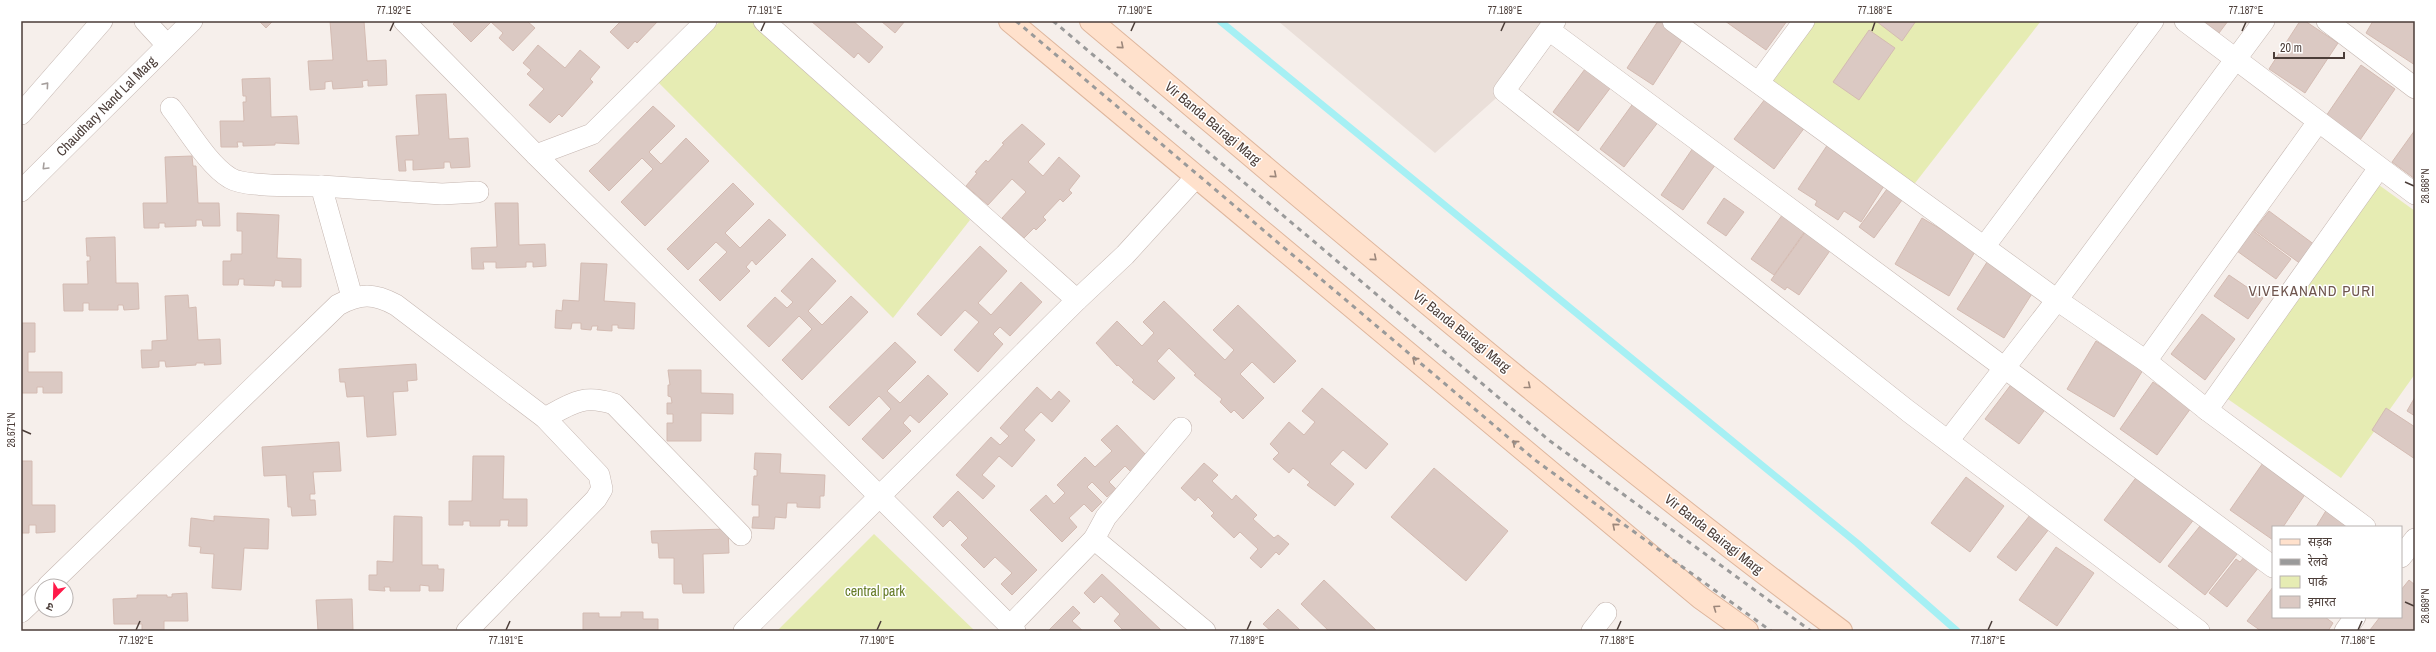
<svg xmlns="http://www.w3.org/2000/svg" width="2436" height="652" viewBox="0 0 2436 652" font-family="'Archivo Narrow','Noto Sans Devanagari',sans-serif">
	<rect width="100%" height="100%" fill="#f6efeb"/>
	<!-- residential -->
	<path fill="#eadfd9" d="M1278,21h277l-51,70 -69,62z"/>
	<!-- green -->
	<g fill="#e6ecb3">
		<path d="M721,21h44l205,199 -77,98 -240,-241z"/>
		<path d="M1814,21h227l-129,166 -145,-103z"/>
		<path d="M2372,180l43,31v163l-74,104 -119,-83z"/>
		<path d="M874,534l101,97h-198z"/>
	</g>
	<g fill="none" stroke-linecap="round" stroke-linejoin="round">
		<!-- stream -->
		<path stroke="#a6f0f4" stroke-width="7" d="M1220,21l637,522 100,88"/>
	</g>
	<!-- building -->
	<g fill="#dbc9c3" stroke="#d4bbb2">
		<path d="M259,21h14l-7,7z"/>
		<path d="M330,21h34l3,40 19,-1 1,25 -19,1v-6l-6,1 1,6 -30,2 -1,-8 -7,1v7l-15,1 -2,-29 25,-1z"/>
		<path d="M456,21h71l8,7 -22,23 -14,-13 4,-5 -12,-11 -20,20 -18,-18z"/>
		<path d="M621,21h37l-21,22 -2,-2 -7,8 -18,-17z"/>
		<path d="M811,21h42l30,26 -14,16 -11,-10 -4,5z"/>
		<path d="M881,21h24l-10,12z"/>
		<path d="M1658,21h8l20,13 -33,51 -26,-17z"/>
		<path d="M1725,21h62l-21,29z"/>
		<path d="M1876,21h40l-14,20z"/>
		<path d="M2203,21h25l-9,12z"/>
		<path d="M2300,21h5l33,22 -33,50 -36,-24z"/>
		<path d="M2373,21h42v44l-49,-32z"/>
		<path d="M1869,30l26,18 -36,52 -26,-18z"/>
		<path d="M538,45l27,23 15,-18 20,17 -10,12 3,3 -31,35 -3,-3 -9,9 -21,-18 15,-16 -17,-15 4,-4 -8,-7z"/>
		<path d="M1588,65l26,18 -36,48 -25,-19z"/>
		<path d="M2361,65l34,24 -35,51 -34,-24z"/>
		<path d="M270,78l1,39 26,-1 2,28 -24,-1v2l-32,1v-4h-6l1,5h-17l-1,-26h24l-1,-19h3v-6h-3l-1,-17z"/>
		<path d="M446,94l3,45 19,-1 2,29 -19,1 -1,-6h-6v6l-31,2v-10h-8l1,11h-7l-3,-35 23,-1 -3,-40z"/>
		<path d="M1769,94l39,29 -34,46 -40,-30z"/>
		<path d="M1637,98l25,19 -38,50 -24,-18z"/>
		<path d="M653,106l22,20 -26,26 12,12 25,-26 23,23 -64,65 -24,-24 32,-33 -11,-11 -33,33 -20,-20z"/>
		<path d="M1022,124l23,20 -17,18 15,14 16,-19 21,19 -11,14 3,3 -9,9 -3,-3 -17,18 3,3 -10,10 -2,-2 -10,10 -22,-20 24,-26 -14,-13 -24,26 -22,-19 11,-13 -2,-1 11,-12 2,2 16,-18 -2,-1z"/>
		<path d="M2415,130v49l-23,-17z"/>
		<path d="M1830,141l59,37 -28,44 -17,-11 -6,9 -23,-15 2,-4 -19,-12z"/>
		<path d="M1695,145l23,16 -35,49 -22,-15z"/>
		<path d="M192,156l1,10h3l2,37h21l1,23h-17l-1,-6h-6v6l-31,1v-4h-6v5h-15l-1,-25h24l-2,-46z"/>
		<path d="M733,183l21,21 -29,29 15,15 29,-29 17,16 -30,30 -4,-5 -6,7 4,4 -30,30 -21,-21 28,-28 -11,-10 -28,28 -21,-21z"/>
		<path d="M1890,185l15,11 -31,42 -15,-11z"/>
		<path d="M1724,198l20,14 -18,24 -19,-13z"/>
		<path d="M495,203h23l1,42 26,-1 1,22 -13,1v-5h-7v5l-30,1v-6h-13l1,7h-12l-1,-21 26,-1z"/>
		<path d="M1785,211l23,16 -34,48 -23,-16z"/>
		<path d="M2269,211l50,37 -14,19 -51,-37z"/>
		<path d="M237,213l42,2 -2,43 24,1v28h-19v-6l-7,-1 -1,6 -30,-1v-6h-5l-1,6h-15v-24h8v-7h11v-23h-5z"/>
		<path d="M1922,218l54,32 -27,46 -54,-32z"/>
		<path d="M1809,227l25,18 -35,50 -12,-8 -2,3 -14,-10z"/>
		<path d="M2252,230l39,29 -15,20 -39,-28z"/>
		<path d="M115,237l1,46h22l1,26 -15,1 -1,-5h-5v5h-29v-7h-6v8h-19l-1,-27h25l-1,-23h3v-5h-3l-1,-18z"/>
		<path d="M980,246l27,25 -29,32 13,12 30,-33 21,20 -32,34 -10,-9 -7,7 10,10 -25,28 -24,-22 25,-28 -14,-12 -24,26 -24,-22z"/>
		<path d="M812,258l24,23 -28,30 14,14 29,-29 17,16 -66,68 -20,-20 30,-31 -13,-13 -30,31 -22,-21 28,-29 12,11 6,-6 -12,-11z"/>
		<path d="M1989,259l46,30 -31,49 -47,-29z"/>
		<path d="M581,263l26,1 -3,37 31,2 -1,26 -16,-1v-3h-6v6l-15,-1 1,-4h-6l-1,4 -10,-1v-6h-9l-1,6 -16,-1 1,-18 6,1 1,-11 16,1z"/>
		<path d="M2229,275l34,23 -15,21 -34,-23z"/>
		<path d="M188,295l1,13 7,-1 2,33 22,-1 1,25 -17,1 1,-2h-9v2l-30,2 -1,-6h-6v6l-17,1 -1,-18h11v-9l15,-1 -2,-44z"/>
		<path d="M1164,301l61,59 9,-10 -21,-20 25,-25 58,56 -22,22 -22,-21 -12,12 24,24 -21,21 -9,-9 -3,3 -11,-11 2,-3 -28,-24 2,-1 -27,-26 -12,13 18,17 -21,22 -22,-18 2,-2 -16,-15 -1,1 -21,-23 21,-22 25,25 12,-13 -11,-11z"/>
		<path d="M2202,314l33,25 -30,41 -34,-26z"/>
		<path d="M21,323h14v29h-7v20h34v21h-19v-6h-6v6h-16z"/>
		<path d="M2096,341l47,29 -29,47 -47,-28z"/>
		<path d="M895,342l21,20 -29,29 13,12 28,-28 20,19 -29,29 -9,-8 -7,8 8,8 -28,28 -21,-20 29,-30 -12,-13 -30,30 -20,-19z"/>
		<path d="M416,364l1,16 -10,1 1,10 -15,1 3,43 -29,2 -3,-41 -17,1 -2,-15h-5l-1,-13z"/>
		<path d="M668,370h33v23l32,1v20l-32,-1v28h-34v-18h6v-9h-6v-11h5l-1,-6 -3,-1v-11h2z"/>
		<path d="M2013,382l34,25 -28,37 -34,-25z"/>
		<path d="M2153,382l38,26 -34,47 -37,-26z"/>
		<path d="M1037,387l14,13 8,-9 11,10 -18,21 -11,-10 -17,18 11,10 -23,27 -13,-11 -17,19 13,11 -12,13 -27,-24 35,-38 9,8 9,-9 -9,-8z"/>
		<path d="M1322,388l66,56 -22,25 -23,-19 -13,14 24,20 -19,22 -28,-21 3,-3 -17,-14 -4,5 -16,-14 6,-6 -9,-9 19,-22 15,13 11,-13 -13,-11z"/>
		<path d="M2415,397v19l-8,-5z"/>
		<path d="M2386,408l29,19v32l-43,-29z"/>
		<path d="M1117,425l31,32 -16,16 -7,-7 -16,16 7,7 -9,8 -15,-15 -5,5 15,15 -10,10 -8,-8 -15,14 8,9 -15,15 -32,-32 16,-15 8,9 11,-11 -8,-8 28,-28 10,10 17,-16 -11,-11z"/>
		<path d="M339,442l2,29 -28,1 2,22h-5v6h5l1,15 -24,1 -1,-9h-3l-2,-32 -22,1 -2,-29z"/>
		<path d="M755,453l26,1 -1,19 45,2 -1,21h-4v12l-23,-1v-4h-10l-1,15 -11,-1 -1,12 -22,-1 1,-11h6v-12h-7l2,-29h3v-6l-3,-1z"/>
		<path d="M473,456h31l-1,43h24v27h-19l1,-6h-9v6h-30v-5h-7v4h-14v-24h23z"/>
		<path d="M2265,460l43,30 -25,37h-10v13l-43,-30z"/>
		<path d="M21,461h11v44h23v27l-19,1v-8h-7v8h-8z"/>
		<path d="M1204,463l14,12 -6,6 20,19 4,-5 21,20 -4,4 21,19 4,-3 11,9 -10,11 -3,-3 -15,16 -11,-10 8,-9 -18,-17 -6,6 -23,-22 3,-3 -16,-16 -3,4 -14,-13z"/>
		<path d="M1434,468l74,63 -42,50 -75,-64z"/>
		<path d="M2138,475l57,43 -35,45 -56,-43z"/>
		<path d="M1966,477l38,29 -34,46 -39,-29z"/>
		<path d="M958,491l79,79 -25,25 -11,-11 11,-11 -17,-16 -11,11 -23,-23 7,-7 -18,-18 -7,7 -10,-10z"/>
		<path d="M2327,509l29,18h-40z"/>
		<path d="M2034,510l19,14 -37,47 -19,-14z"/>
		<path d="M214,516l55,3 -1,30 -24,-1 -3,42 -29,-2 2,-34 -14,-1 1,-6 -12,-1 2,-28 23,3z"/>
		<path d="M394,516l28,1v48h16v4h6l-1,22h-14v-5l-9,-1v6h-30v-4h-6l1,4 -16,-1v-15h8v-14l16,1z"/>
		<path d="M2204,521l37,28 -36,46 -37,-29z"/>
		<path d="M728,529l1,24 -26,1 1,39h-21l-1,-9h-8v-26h-15l-1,-15h-6l-1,-12z"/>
		<path d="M2056,547l38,26 -37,53 -38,-26z"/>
		<path d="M2245,556l14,11 -32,40 -18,-14 27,-34 4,3z"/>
		<path d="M1102,574l60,57h-38l-10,-10 6,-7 -19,-18 -7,7 -10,-10z"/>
		<path d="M1324,580l53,51h-48l-28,-27z"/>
		<path d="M2409,580l6,5v46h-43l-2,-1 10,-13h21v-27z"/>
		<path d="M2273,587v30h52l8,6 -5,8h-67l-14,-10z"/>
		<path d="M187,593l1,28h-24v10h-22v-7h-28l-1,-25 24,-1v-3h30v2h5v-3z"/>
		<path d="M352,599l1,32h-35l-2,-31z"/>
		<path d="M1073,606l7,7 -8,8 11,10h-35z"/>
		<path d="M1278,609l23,22h-30l-8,-7z"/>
		<path d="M621,612h22v7h15v12h-75v-18h16v4h22z"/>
	</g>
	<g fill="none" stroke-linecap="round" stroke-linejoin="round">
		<defs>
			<g id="street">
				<path d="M145,21l22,24"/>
				<path d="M404,21l132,134 479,476"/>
				<path d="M764,21l313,279 48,-45 71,-78"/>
				<path d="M1555,21l-51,70 404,320 291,220"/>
				<path d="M1673,21l384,279 89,61 61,49 158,117"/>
				<path d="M2185,21l230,173"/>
				<path d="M2327,21l88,67"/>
				<path d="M1549,30l724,537"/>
				<path d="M1759,82l45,-61"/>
				<path d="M171,108c16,20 37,57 59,70 16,10 71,7 91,8l31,111"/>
				<path d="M21,114l81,-93"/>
				<path d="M536,155l56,-21 114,-113"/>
				<path d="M321,186l121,8 36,-2"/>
				<path d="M21,191l171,-170"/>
				<path d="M1984,247l169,-226"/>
				<path d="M2146,361l172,-239"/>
				<path d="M2207,410l172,-242"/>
				<path d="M545,418c27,-15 38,-24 69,-14l127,131"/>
				<path d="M1948,441l109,-141 207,-279"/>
				<path d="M1094,539l111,92"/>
				<path d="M2401,557l14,-18"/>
				<path d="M48,586l290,-281c22,-12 36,-12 58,0l149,113 54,57 3,14 -6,10 -129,132"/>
				<path d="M21,612l21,-20"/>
				<path d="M1010,626l84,-87 12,-22 75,-89"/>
				<path d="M744,631l333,-331"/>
				<path d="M1592,631l14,-18"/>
				<path d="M2345,631l10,-14"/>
			</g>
			<g id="secondary">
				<path d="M1010,21l691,577 46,33"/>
				<path d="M1091,21c247,207 491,418 750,610"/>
			</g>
		</defs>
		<!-- street casing -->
		<use href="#street" stroke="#c5b6b0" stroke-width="22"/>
		<!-- secondary casing -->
		<use href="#secondary" stroke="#deb69d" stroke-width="24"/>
		<!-- street -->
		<use href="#street" stroke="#fff" stroke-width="21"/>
		<!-- secondary -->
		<use href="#secondary" stroke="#ffe1cc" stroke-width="22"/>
		<!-- rail -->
		<g stroke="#9a9a9a" stroke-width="3" stroke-dasharray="5 5" stroke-linecap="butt">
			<path d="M1016,21l519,439 236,171"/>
			<path d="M1053,21l497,420 261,190"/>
		</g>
	</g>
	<!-- one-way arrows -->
	<defs><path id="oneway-chevron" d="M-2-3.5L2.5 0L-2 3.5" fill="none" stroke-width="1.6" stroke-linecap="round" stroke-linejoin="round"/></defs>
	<g stroke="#9c877b">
		<use href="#oneway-chevron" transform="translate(1121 46) rotate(40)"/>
		<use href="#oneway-chevron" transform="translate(1274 175) rotate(40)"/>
		<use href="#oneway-chevron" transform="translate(1374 258) rotate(40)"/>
		<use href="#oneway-chevron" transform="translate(1415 360) rotate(-140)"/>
		<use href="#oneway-chevron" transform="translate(1528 386) rotate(39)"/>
		<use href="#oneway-chevron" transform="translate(1515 443) rotate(-140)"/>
		<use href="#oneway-chevron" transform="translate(1615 526) rotate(-140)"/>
		<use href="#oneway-chevron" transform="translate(1716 608) rotate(-145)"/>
	</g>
	<g stroke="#a59e9c">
		<use href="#oneway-chevron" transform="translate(46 85) rotate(-49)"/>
		<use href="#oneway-chevron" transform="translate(45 167) rotate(135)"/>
	</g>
	<!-- ticks -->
	<path fill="none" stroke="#4b3d38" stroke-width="1.5" d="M390,31l4,-9M761,31l4,-9M1131,31l4,-9M1501,31l4,-9M1872,31l3,-9M2242,31l4,-9M2405,182l9,4M22,430l9,4M2405,602l9,4M136,630l4,-9M506,630l4,-9M877,630l4,-9M1247,630l4,-9M1617,630l4,-9M1988,630l4,-9M2358,630l4,-9"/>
	<g text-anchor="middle" stroke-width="3" stroke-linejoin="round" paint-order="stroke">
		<!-- street labels -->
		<g font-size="14" fill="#4b3d38" stroke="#fff">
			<text transform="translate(106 106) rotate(-45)" y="5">Chaudhary Nand Lal Marg</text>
			<text transform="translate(1213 123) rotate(40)" y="5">Vir Banda Bairagi Marg</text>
			<text transform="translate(1462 331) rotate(39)" y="5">Vir Banda Bairagi Marg</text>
			<text transform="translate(1714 534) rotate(38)" y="5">Vir Banda Bairagi Marg</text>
		</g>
		<!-- park labels -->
		<g font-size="14" fill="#657b26" stroke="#fff">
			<text x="875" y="596">central park</text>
		</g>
		<!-- neighbourhood labels -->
		<g font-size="15" letter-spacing="1" fill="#6f564f" stroke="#fff">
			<text x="2312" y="296">VIVEKANAND PURI</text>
		</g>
	</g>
	<!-- border -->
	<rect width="2436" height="652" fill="none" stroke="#ffffff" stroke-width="44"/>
	<!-- legend -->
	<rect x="2272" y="526" width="130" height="92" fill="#ffffff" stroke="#b7b1af"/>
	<rect x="2280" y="539" width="20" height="6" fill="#ffe1cc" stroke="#b7b1af"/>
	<text x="2308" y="546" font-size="12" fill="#4b3d38">सड़क</text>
	<rect x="2280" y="559" width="20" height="6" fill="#9a9a9a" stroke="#b7b1af"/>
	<text x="2308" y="566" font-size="12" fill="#4b3d38">रेलवे</text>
	<rect x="2280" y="576" width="20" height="12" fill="#e6ecb3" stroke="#b7b1af"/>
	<text x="2308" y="586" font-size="12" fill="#4b3d38">पार्क</text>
	<rect x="2280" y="596" width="20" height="12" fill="#dbc9c3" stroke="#b7b1af"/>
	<text x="2308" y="606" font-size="12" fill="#4b3d38">इमारत</text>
	<!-- north arrow -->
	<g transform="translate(54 598) rotate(203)"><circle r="19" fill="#ffffff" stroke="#b7b1af"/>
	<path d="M0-3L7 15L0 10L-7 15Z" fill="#ff1949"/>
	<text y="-6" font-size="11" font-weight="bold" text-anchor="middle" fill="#4b3d38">उ</text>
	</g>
	<!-- scale -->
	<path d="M2274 52v6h70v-6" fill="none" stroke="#4b3d38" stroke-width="2"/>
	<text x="2280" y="52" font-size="12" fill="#4b3d38" stroke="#ffffff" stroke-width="3" paint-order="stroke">20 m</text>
	<rect x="22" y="22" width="2392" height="608" fill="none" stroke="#4b3d38" stroke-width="1.5"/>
	<g font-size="10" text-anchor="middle" fill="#4b3d38">
		<text x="394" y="14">77.192°E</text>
		<text x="765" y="14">77.191°E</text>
		<text x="1135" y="14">77.190°E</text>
		<text x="1505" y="14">77.189°E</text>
		<text x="1875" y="14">77.188°E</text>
		<text x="2246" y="14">77.187°E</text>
		<text transform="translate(2425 186) rotate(-90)" y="4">28.668°N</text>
		<text transform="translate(11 430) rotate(-90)" y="4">28.671°N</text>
		<text transform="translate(2425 606) rotate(-90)" y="4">28.669°N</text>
		<text x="136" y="644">77.192°E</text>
		<text x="506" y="644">77.191°E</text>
		<text x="877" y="644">77.190°E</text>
		<text x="1247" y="644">77.189°E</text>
		<text x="1617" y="644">77.188°E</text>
		<text x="1988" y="644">77.187°E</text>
		<text x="2358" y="644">77.186°E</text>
	</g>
</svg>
